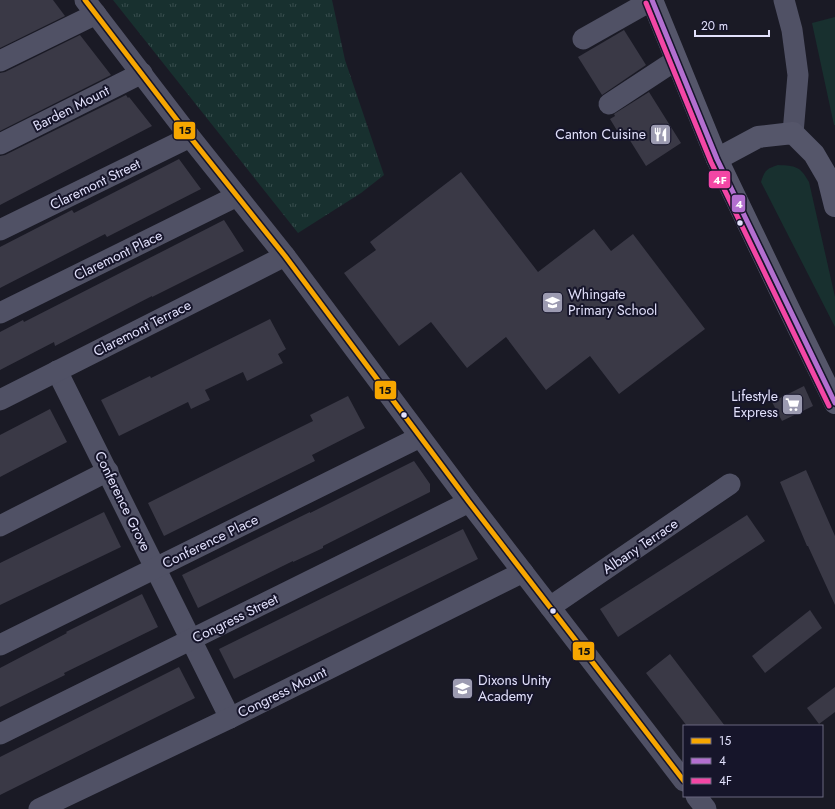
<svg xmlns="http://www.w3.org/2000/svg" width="835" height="809" viewBox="0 0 835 809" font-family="Jost,sans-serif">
	<defs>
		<pattern id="park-tufts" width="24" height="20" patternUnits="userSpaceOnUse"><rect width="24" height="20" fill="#18302f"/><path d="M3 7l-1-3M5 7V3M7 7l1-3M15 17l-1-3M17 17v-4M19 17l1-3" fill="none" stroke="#394e4e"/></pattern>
	</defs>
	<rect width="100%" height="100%" fill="#1a1a25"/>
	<!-- grass -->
	<g fill="#18302f">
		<path d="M835,17v108h-1l-22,-102z"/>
		<path d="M778,165c18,1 22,1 31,17l26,115v30l-74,-145c4,-12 5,-13 17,-17z"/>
	</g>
	<!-- park -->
	<path fill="url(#park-tufts)" d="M113,0h219l13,60 39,115 -23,18 -63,40z"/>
	<!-- building -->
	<g fill="#3a3946">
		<path d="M0,0h53l12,16 -65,32z"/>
		<path d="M624,30l22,35 -44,30 -24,-38z"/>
		<path d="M80,35l31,40 -111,56v-58l5,-1z"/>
		<path d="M649,92l32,51 -35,23 -20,-32 -5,3 -11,-18 5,-3 -1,-2z"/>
		<path d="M126,95l2,3 1,-1 23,29 -152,79v-49l5,-1z"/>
		<path d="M179,159l22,30 -94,48 -2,-3 -105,54v-41l72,-37 2,3z"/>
		<path d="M461,172l77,100 56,-43 17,22 22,-17 72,95 -86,65 -29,-38 -44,34 -40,-53 -39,31 -36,-46 -32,24 -55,-73 32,-23 -6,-8z"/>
		<path d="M224,220l20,31 -92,46v-1l-97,50 -1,-4 -54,28v-38l23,-12 1,2z"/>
		<path d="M270,319l16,30 -8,5 5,9 -36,18 -4,-9 -38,18 5,10 -19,9 -3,-7 -69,34 -18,-36 49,-24 1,2z"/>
		<path d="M804,386l9,20 -31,15 -10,-19z"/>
		<path d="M348,396l17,32 -53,27 3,6 -151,75 -16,-33 165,-82 -3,-6z"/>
		<path d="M50,409l17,33 -67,35v-42z"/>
		<path d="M414,461l16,23v8l-107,54v2l-30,14v-1l-95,47 -16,-33 77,-38 51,-25v1z"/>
		<path d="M806,470l29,66v69l-27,-59h-1l-27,-64z"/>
		<path d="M104,512l17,35 -121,58v-42z"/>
		<path d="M747,515l18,26 -147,96 -18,-28z"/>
		<path d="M463,529l15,30 -244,120 -15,-30z"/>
		<path d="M142,594l16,33 -94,46 1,2 -65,32v-39l67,-35 -1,-1z"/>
		<path d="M810,610l12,18 -57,45 -13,-17z"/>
		<path d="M670,654l32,42 23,30h-38l-41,-53z"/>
		<path d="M179,667l16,31 -195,97v-38z"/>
		<path d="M835,687v25l-16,12 -12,-16z"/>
	</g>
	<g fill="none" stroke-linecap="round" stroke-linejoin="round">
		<!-- street -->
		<g stroke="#505165" stroke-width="21">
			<path d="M85,0l105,137 95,119 184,246 215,279"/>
			<path d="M784,0l8,30 6,45 -5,58"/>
			<path d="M583,39l69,-39"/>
			<path d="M0,61l96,-47"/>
			<path d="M609,104l67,-44"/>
			<path d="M0,144l142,-71"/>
			<path d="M0,230l190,-93"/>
			<path d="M0,313l237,-117"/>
			<path d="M57,371l173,347"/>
			<path d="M0,400l285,-144"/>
			<path d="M0,526l108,-55"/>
			<path d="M550,607l180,-123"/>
			<path d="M0,645l420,-208"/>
			<path d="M0,734l469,-232"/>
			<path d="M696,796l10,13"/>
			<path d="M39,809l191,-91 293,-146"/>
		</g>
		<!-- secondary -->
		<g stroke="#55566a" stroke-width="22">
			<path d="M652,0l65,159 72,150 46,94"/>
			<path d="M717,159l41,-22 35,-4 21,21 14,24 7,28"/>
		</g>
		<defs>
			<path id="bus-1" d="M85,0l105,137 95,119 184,246 215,279"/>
			<path id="bus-2" d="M652,0l65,159 118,244"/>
			<path id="bus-3" d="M646,3l65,159 118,244"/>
		</defs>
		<!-- bus-1 casing -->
		<use href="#bus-1" stroke="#16152a" stroke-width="8"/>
		<!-- bus-2 casing -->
		<use href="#bus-2" stroke="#16152a" stroke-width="8"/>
		<!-- bus-3 casing -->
		<use href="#bus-3" stroke="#16152a" stroke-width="8"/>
		<!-- bus-1 -->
		<use href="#bus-1" stroke="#f7a600" stroke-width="5"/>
		<!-- bus-2 -->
		<use href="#bus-2" stroke="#b36fd0" stroke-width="5"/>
		<!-- bus-3 -->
		<use href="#bus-3" stroke="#f346a5" stroke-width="5"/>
	</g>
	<!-- icons -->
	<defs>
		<symbol id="restaurant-square" viewBox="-11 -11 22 22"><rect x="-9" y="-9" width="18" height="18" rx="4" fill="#9c9bb1" stroke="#16152a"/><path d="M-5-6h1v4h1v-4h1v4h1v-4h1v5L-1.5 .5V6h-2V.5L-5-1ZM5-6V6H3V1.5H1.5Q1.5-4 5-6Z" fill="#fff"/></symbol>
		<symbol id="school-square" viewBox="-11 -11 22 22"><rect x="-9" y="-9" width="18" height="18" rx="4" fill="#9c9bb1" stroke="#16152a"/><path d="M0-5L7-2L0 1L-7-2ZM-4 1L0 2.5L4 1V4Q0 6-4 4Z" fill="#fff"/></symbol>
		<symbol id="supermarket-square" viewBox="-11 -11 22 22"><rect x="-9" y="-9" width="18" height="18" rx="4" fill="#9c9bb1" stroke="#16152a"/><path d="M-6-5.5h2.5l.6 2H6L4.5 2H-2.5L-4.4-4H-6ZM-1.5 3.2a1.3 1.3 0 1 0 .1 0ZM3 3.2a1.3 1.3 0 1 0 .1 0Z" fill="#fff"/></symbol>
	</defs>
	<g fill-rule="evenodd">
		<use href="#restaurant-square" x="648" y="122" width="25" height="25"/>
		<use href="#school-square" x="540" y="290" width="25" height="25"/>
		<use href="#supermarket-square" x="780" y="392" width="25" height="25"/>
		<use href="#school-square" x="450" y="676" width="25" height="25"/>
	</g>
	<!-- markers -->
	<g fill="#e2e1fc" stroke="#16152a" stroke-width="1.5">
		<circle cx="740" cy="223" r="3.5"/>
		<circle cx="404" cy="415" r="3.5"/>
		<circle cx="553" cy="611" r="3.5"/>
	</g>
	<g text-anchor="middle" stroke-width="4" stroke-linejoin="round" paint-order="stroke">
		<!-- street labels -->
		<g font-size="14" fill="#e2e1fc" stroke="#16152a">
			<text transform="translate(71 108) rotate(-27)" y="5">Barden Mount</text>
			<text transform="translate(95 184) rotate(-26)" y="5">Claremont Street</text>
			<text transform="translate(118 255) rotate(-26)" y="5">Claremont Place</text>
			<text transform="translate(142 328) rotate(-27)" y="5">Claremont Terrace</text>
			<text transform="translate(123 501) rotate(64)" y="5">Conference Grove</text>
			<text transform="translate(210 541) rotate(-26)" y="5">Conference Place</text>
			<text transform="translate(640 546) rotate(-34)" y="5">Albany Terrace</text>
			<text transform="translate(235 618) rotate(-26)" y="5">Congress Street</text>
			<text transform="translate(282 692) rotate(-26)" y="5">Congress Mount</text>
		</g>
		<!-- poi labels -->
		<g font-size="14" fill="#e2e1fc" stroke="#16152a" text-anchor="end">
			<text x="646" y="139">Canton Cuisine</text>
			<text x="568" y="299" text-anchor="start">Whingate<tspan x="568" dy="16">Primary School</tspan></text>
			<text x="778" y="401">Lifestyle<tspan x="778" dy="16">Express</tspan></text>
			<text x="478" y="685" text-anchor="start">Dixons Unity<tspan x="478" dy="16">Academy</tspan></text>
		</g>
	</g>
	<g stroke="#16152a" stroke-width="1.5">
		<rect x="173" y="121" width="23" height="19" rx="4" fill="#f7a600"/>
		<rect x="708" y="170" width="23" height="19" rx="4" fill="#f346a5"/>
		<rect x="731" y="194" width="15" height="19" rx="4" fill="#b36fd0"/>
		<rect x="374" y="380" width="23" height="20" rx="4" fill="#f7a600"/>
		<rect x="572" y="641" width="23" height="20" rx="4" fill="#f7a600"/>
	</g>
	<g font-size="11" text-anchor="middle" font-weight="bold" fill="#fff">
		<text x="720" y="184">4F</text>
		<text x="739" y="208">4</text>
	</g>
	<g font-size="11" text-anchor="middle" font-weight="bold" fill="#111">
		<text x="185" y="134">15</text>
		<text x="385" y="394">15</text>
		<text x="584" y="655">15</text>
	</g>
	<!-- legend -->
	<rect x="683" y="725" width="140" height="72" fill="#16152a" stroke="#68677e"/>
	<rect x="691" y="738" width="20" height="6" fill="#f7a600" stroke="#68677e"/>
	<text x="719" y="745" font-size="12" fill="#e2e1fc">15</text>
	<rect x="691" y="758" width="20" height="6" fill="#b36fd0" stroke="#68677e"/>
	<text x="719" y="765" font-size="12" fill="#e2e1fc">4</text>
	<rect x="691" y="778" width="20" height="6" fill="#f346a5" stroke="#68677e"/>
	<text x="719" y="785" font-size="12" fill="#e2e1fc">4F</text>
	<!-- scale -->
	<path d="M695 30v6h74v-6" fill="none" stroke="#e2e1fc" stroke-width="2"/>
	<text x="701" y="30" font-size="12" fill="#e2e1fc" stroke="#16152a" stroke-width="3" paint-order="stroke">20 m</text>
</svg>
